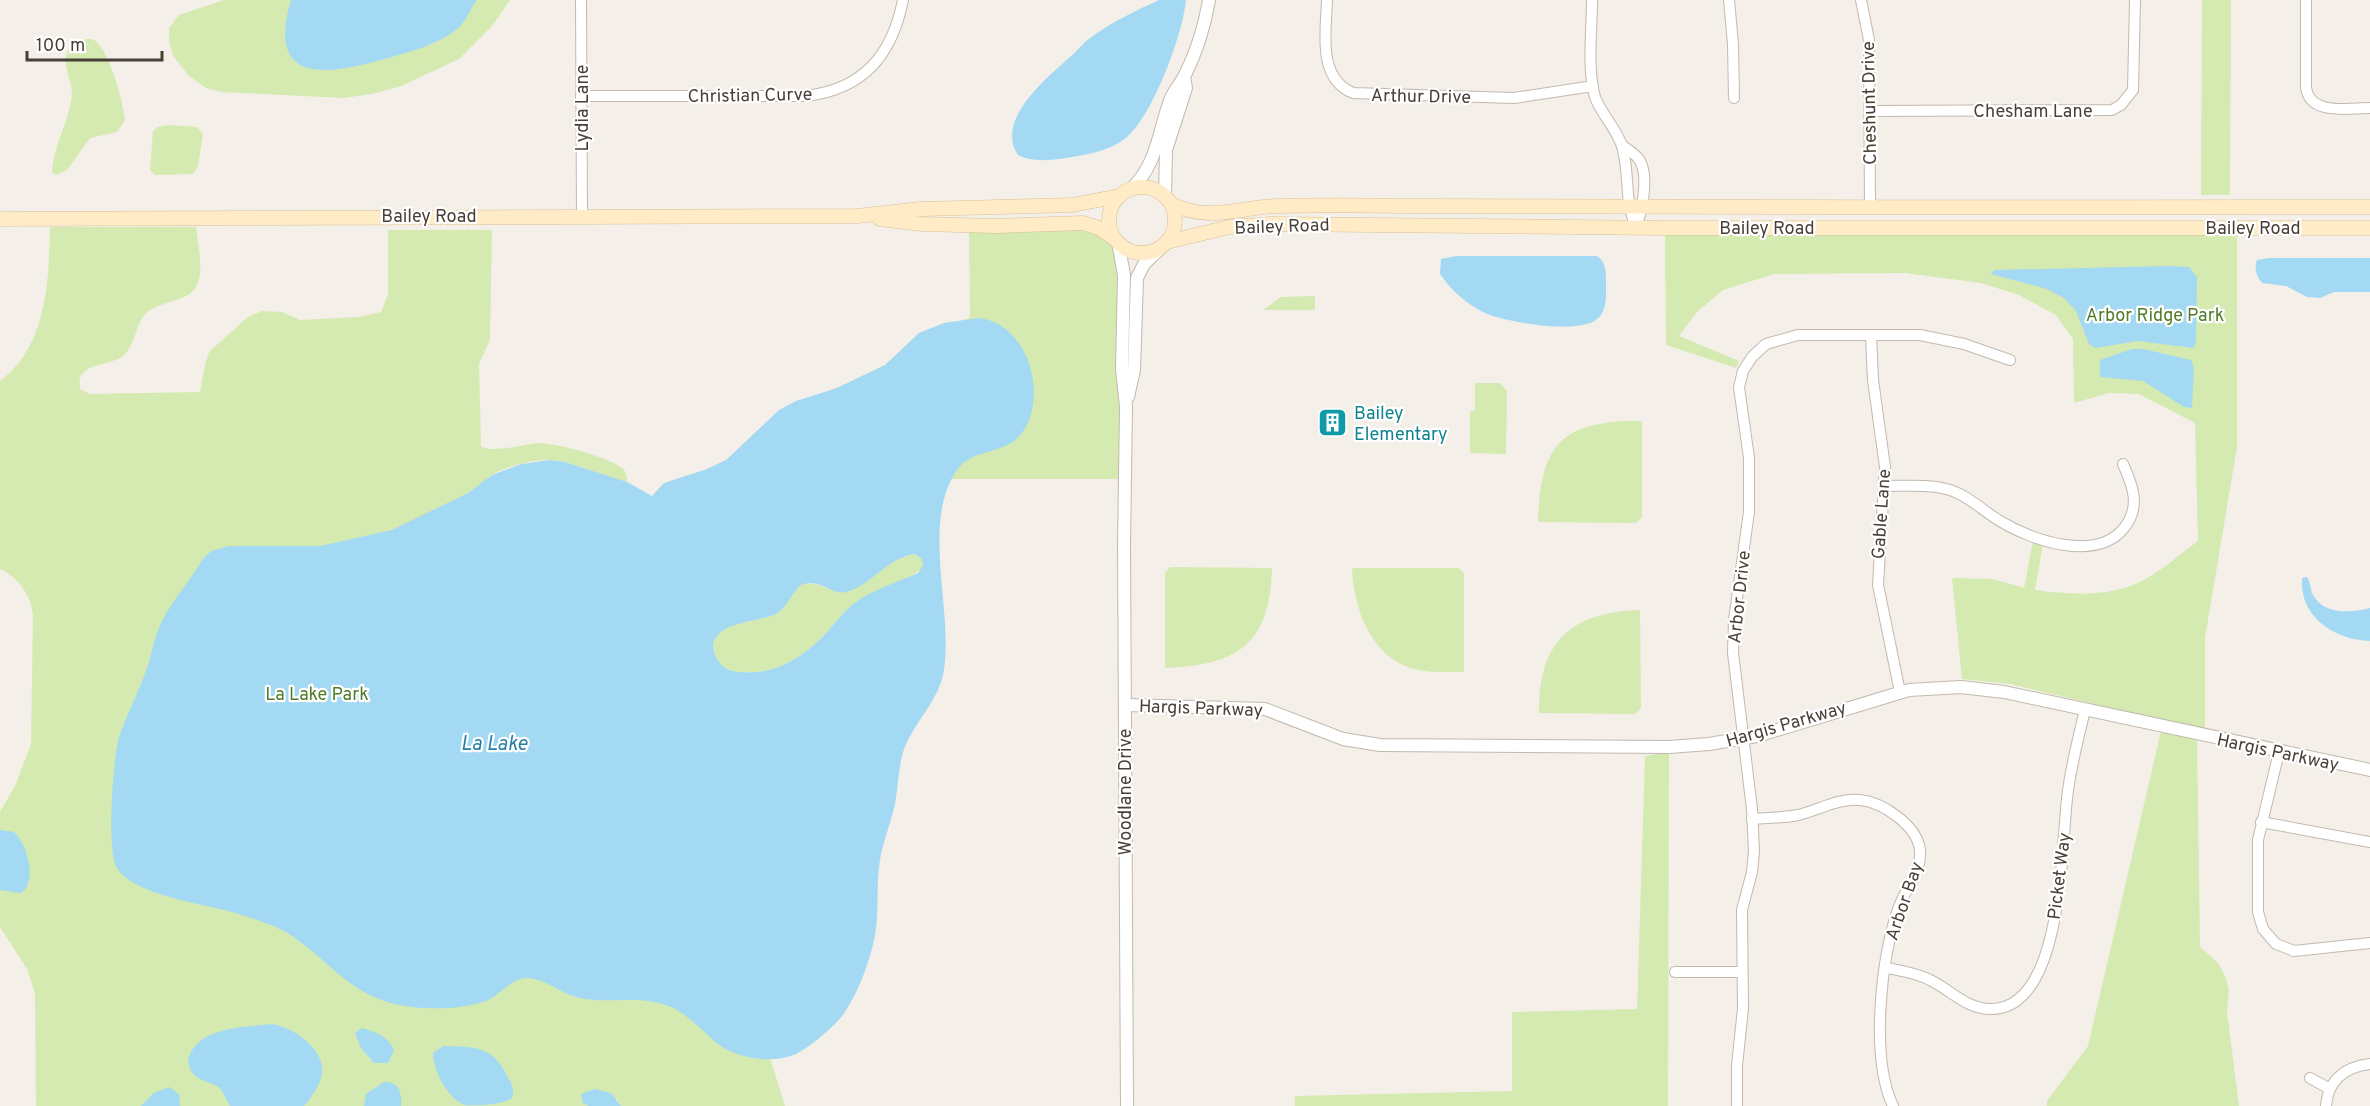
<svg xmlns="http://www.w3.org/2000/svg" width="2370" height="1106" viewBox="0 0 2370 1106" font-family="Overpass,sans-serif">
	<rect width="100%" height="100%" fill="#f4efe8"/>
	<!-- green -->
	<g fill="#d5eab0">
		<path d="M224,0h286l-18,26 -33,33 -58,27 -29,8 -29,4 -122,-6 -15,-4 -17,-12 -15,-19 -5,-14v-15l10,-13z"/>
		<path d="M2202,0h29l-1,195h-29z"/>
		<path d="M92,39c17,7 31,63 33,81l-8,12 -27,6 -23,32 -12,5 -3,-4c2,-27 18,-51 20,-78 0,-14 -11,-29 -4,-42 4,-10 14,-12 24,-12z"/>
		<path d="M169,125l28,2 6,7 -5,32 -5,8 -38,1 -5,-5 3,-39 5,-4z"/>
		<path d="M1075,223l43,19 8,237h-325l1,-79 35,-12 48,-23 34,-31 10,-5 41,-11 -1,-93z"/>
		<path d="M50,227h146c2,20 13,59 -10,69 -13,6 -27,8 -39,16 -11,11 -11,29 -21,41 -14,16 -51,6 -46,36l10,5 110,-2 6,-32 4,-9 38,-34 14,-6 20,1 18,8 59,-3 22,-5 7,-18v-64h104l-2,110 -11,24 2,82c10,8 43,-2 58,-3 17,0 73,15 84,26 4,4 4,8 4,13 -21,-5 -48,-17 -67,-21 -21,-4 -55,5 -73,17l103,522c27,-1 58,-4 84,7 17,8 29,25 43,36 14,12 35,14 53,15l15,48h-164l-4,-7 -31,6 2,1h-552l-1,-113 -8,-24 -27,-42v-115l16,-28 15,-40 2,-129c-2,-20 -14,-37 -33,-46v-188c47,-35 49,-100 50,-154z"/>
		<path d="M1665,234h572v213l-32,191v92l-195,-46 -48,-5 -10,-101 41,1 31,9 9,-47 10,3 -8,46c38,5 80,8 114,-13 17,-10 33,-24 49,-36l-3,-118 -56,-29 -30,-1 -35,10 -1,-64 -17,-24 -37,-20 -38,-12 -76,-10 -131,1 -51,16 -26,22 -18,24 60,25 -3,7 -70,-23z"/>
		<path d="M1315,296v14h-52l18,-13z"/>
		<path d="M1475,383h25l7,8 -1,63 -36,-1v-42h5z"/>
		<path d="M1642,421v96l-6,6 -98,-1c2,-78 24,-102 104,-101z"/>
		<path d="M915,554l6,4 2,7c-4,12 -53,29 -67,38 -12,7 -20,19 -29,29 -25,27 -56,46 -94,39 -12,-2 -20,-15 -20,-27 7,-24 44,-21 63,-30 11,-6 16,-21 25,-29 22,-6 30,12 49,5 23,-8 35,-31 65,-36z"/>
		<path d="M1170,567l102,1c-2,77 -35,97 -107,100v-95z"/>
		<path d="M1352,568h107l5,5v99c-16,0 -35,1 -51,-3 -42,-12 -60,-62 -61,-101z"/>
		<path d="M1640,610l1,98 -6,6 -96,-1c-1,-71 32,-101 101,-103z"/>
		<path d="M2161,731l36,8 3,208 18,16 8,15 3,13 -2,21 12,94h-192v-5l41,-55z"/>
		<path d="M1669,752l-1,354h-373v-10l217,-5v-79l125,-3 8,-253z"/>
	</g>
	<!-- water -->
	<g fill="#a3d9f3" fill-rule="evenodd">
		<path d="M291,0h186c-8,10 -11,23 -21,30 -21,16 -47,22 -72,29 -58,17 -118,25 -93,-59z"/>
		<path d="M1159,0h27c-3,34 -33,115 -59,137 -15,13 -37,17 -55,20 -18,3 -38,6 -54,-2 -24,-35 30,-78 52,-98 7,-6 13,-14 20,-19 22,-16 45,-27 69,-38z"/>
		<path d="M1456,256h141c10,7 9,18 9,29 0,12 1,26 -9,34 -18,16 -91,3 -112,-6 -19,-9 -33,-22 -45,-39l1,-15z"/>
		<path d="M2269,258h101v34h-36l-14,6 -13,-1 -21,-11 -24,-3c-6,-7 -8,-14 -5,-23z"/>
		<path d="M2169,266l20,1 8,10 -1,65 -3,6 -55,-7 -43,7 -6,-4 -13,-33 -12,-13 -17,-9 -56,-15 3,-4z"/>
		<path d="M979,318c49,6 70,77 43,115 -17,23 -48,14 -65,37 -36,52 -4,138 -13,200 -5,33 -34,55 -42,86 -4,16 -4,32 -7,48 -4,19 -12,37 -15,56 -4,22 -1,45 -4,68 -3,27 -21,77 -41,96 -11,10 -25,23 -39,30 -25,11 -62,4 -82,-13 -18,-16 -31,-32 -55,-38 -29,-7 -59,2 -86,-7 -15,-5 -29,-17 -45,-18 -18,0 -27,17 -42,23 -25,9 -61,9 -87,4 -48,-10 -67,-41 -104,-67 -15,-11 -36,-17 -53,-23 -32,-11 -107,-18 -125,-47 -11,-17 -4,-114 3,-134 9,-24 21,-47 29,-72 3,-12 6,-25 11,-37 11,-24 29,-42 42,-65l9,-9 18,-5h91l72,-16 76,-37 24,-18 29,-11 29,-4 15,2 62,20 25,14 12,-13 43,-14 19,-9 53,-50 17,-9 41,-13 48,-23 34,-32 25,-10zM915,554l6,4 2,7 -5,8c-20,9 -41,15 -59,27 -13,8 -22,21 -32,32 -25,27 -56,46 -94,39 -12,-2 -20,-15 -20,-27 7,-24 45,-21 63,-30 11,-6 16,-21 25,-29 23,-7 29,11 45,7 25,-6 40,-34 69,-38z"/>
		<path d="M2132,349h11l48,11 3,8 -2,40 -8,-1 -41,-26 -43,-4v-17z"/>
		<path d="M2307,577c4,6 3,12 6,18 11,20 38,18 57,13v33c-35,-1 -71,-24 -68,-63z"/>
		<path d="M0,830l14,2c13,12 24,49 7,61l-21,-3z"/>
		<path d="M271,1024c20,2 54,24 51,49 -1,11 -11,25 -18,33h-74l-10,-18c-16,-10 -29,-6 -32,-28 8,-33 55,-33 83,-36z"/>
		<path d="M362,1028c13,4 28,9 32,23l-6,12h-14l-13,-15 -6,-15z"/>
		<path d="M443,1046c32,1 49,-1 65,31 4,8 8,13 3,22 -11,6 -35,7 -47,6 -17,-8 -31,-35 -31,-52z"/>
		<path d="M384,1082c15,-1 18,11 17,24h-37l2,-12z"/>
		<path d="M169,1087l10,7 1,12h-39l13,-13z"/>
		<path d="M595,1089l16,4 10,13h-33l-5,-3 -2,-9z"/>
	</g>
	<g fill="none" stroke-linecap="round" stroke-linejoin="round">
		<defs>
			<g id="minor">
				<path d="M581,0l1,216"/>
				<path d="M1327,0c-1,32 -10,78 26,93l161,5 79,-12"/>
				<path d="M1592,0c0,28 -5,71 3,97 7,19 24,34 28,53 7,29 1,50 13,77"/>
				<path d="M1729,0l4,44 1,54"/>
				<path d="M1861,0l8,40 1,167"/>
				<path d="M2306,0v87c3,29 43,21 64,21"/>
				<path d="M581,96h225c58,-7 86,-41 97,-96"/>
				<path d="M1870,111l242,-1 9,-5 12,-15 2,-90"/>
				<path d="M1622,145c6,5 14,9 18,16 9,16 2,50 -4,66"/>
				<path d="M1871,335l2,45 12,87 -7,118 22,107"/>
				<path d="M1886,486c20,0 44,-2 64,4 19,6 33,21 50,31 31,19 96,42 124,7 17,-21 9,-42 -1,-64"/>
				<path d="M2279,752l-21,88v72l5,17 13,15 18,7 76,-8"/>
				<path d="M1752,819c15,-1 31,-1 46,-4 21,-5 40,-17 62,-15 22,2 57,25 60,50 2,23 -15,38 -22,59 -17,51 -28,148 -5,197"/>
				<path d="M2261,822l109,20"/>
				<path d="M1887,968c15,3 30,5 43,12 21,10 36,29 61,29 72,0 70,-160 76,-210 3,-30 11,-60 18,-89"/>
				<path d="M1675,972h66"/>
				<path d="M2310,1078l20,11"/>
				<path d="M1737,1106v-40l6,-58 -1,-98 10,-38 2,-21 -2,-42 -19,-156 1,-33 15,-108v-54l-10,-71 4,-16 9,-14 14,-13 32,-9h122l44,9 46,16"/>
				<path d="M2326,1106c2,-26 19,-39 44,-42"/>
			</g>
			<g id="tertiary">
				<path d="M1131,189c27,-25 27,-58 40,-91 4,-9 10,-15 14,-23 11,-22 20,-51 24,-75"/>
				<path d="M1165,197l1,-47 20,-62 -2,-11"/>
				<path d="M1118,242l6,33 -2,94 4,38 -2,138 3,561"/>
				<path d="M1128,397l6,-27 3,-92 7,-14 20,-19"/>
				<path d="M1126,705l139,4 78,30 37,6 289,2 40,-3 48,-8 152,-46 52,-3 43,5 366,78"/>
			</g>
			<g id="secondary">
				<circle cx="1142" cy="220" r="33"/>
				<path d="M1171,204c39,18 65,4 106,2 40,-1 80,-1 121,0 324,2 648,1 972,1"/>
				<path d="M0,219l857,-3 64,-7 152,-4 46,-9"/>
				<path d="M880,219l42,5 74,2 87,-3 16,5 16,11"/>
				<path d="M1167,242l62,-15 43,-3 393,4h705"/>
			</g>
		</defs>
		<!-- minor casing -->
		<use href="#minor" stroke="#c3b9ad" stroke-width="12"/>
		<!-- tertiary casing -->
		<use href="#tertiary" stroke="#c3b9ad" stroke-width="14"/>
		<!-- secondary casing -->
		<use href="#secondary" stroke="#d6bf97" stroke-width="15"/>
		<!-- minor -->
		<use href="#minor" stroke="#fff" stroke-width="10"/>
		<!-- tertiary -->
		<use href="#tertiary" stroke="#fff" stroke-width="12"/>
		<!-- secondary -->
		<use href="#secondary" stroke="#ffecc7" stroke-width="14"/>
	</g>
	<!-- icons -->
	<defs>
		<symbol id="building-square" viewBox="-11 -11 22 22"><rect x="-9" y="-9" width="18" height="18" rx="4" fill="#0f9aa8" stroke="#fff"/><path d="M-4-6H4V6H1V3H-1V6H-4ZM-2.5-4.3h1.7v1.8h-1.7ZM.8-4.3h1.7v1.8H.8ZM-2.5-1h1.7V.8h-1.7ZM.8-1h1.7V.8H.8Z" fill="#fff"/></symbol>
	</defs>
	<g fill-rule="evenodd">
		<use href="#building-square" x="1316" y="406" width="33" height="33"/>
	</g>
	<g text-anchor="middle" stroke-width="4.5" stroke-linejoin="round" paint-order="stroke">
		<!-- street labels -->
		<g font-size="18" fill="#483f36" stroke="#fff">
			<text transform="translate(750 95) rotate(-1)" y="6">Christian Curve</text>
			<text transform="translate(1421 96) rotate(1)" y="6">Arthur Drive</text>
			<text transform="translate(1869 103) rotate(-91)" y="6">Cheshunt Drive</text>
			<text transform="translate(582 108) rotate(-90)" y="6">Lydia Lane</text>
			<text x="2033" y="117">Chesham Lane</text>
			<text x="429" y="222">Bailey Road</text>
			<text transform="translate(1282 226) rotate(-2)" y="6">Bailey Road</text>
			<text x="1767" y="234">Bailey Road</text>
			<text x="2253" y="234">Bailey Road</text>
			<text transform="translate(1881 514) rotate(-86)" y="6">Gable Lane</text>
			<text transform="translate(1739 597) rotate(-84)" y="6">Arbor Drive</text>
			<text transform="translate(1201 708) rotate(2)" y="6">Hargis Parkway</text>
			<text transform="translate(1786 724) rotate(-16)" y="6">Hargis Parkway</text>
			<text transform="translate(2278 752) rotate(12)" y="6">Hargis Parkway</text>
			<text transform="translate(1125 792) rotate(-90)" y="6">Woodlane Drive</text>
			<text transform="translate(2059 876) rotate(-83)" y="6">Picket Way</text>
			<text transform="translate(1904 901) rotate(-71)" y="6">Arbor Bay</text>
		</g>
		<!-- park labels -->
		<g font-size="18" fill="#4f7c27" stroke="#fff">
			<text x="2155" y="321">Arbor Ridge Park</text>
			<text x="317" y="700">La Lake Park</text>
		</g>
		<!-- culture labels -->
		<g font-size="18" fill="#0d838f" stroke="#fff" text-anchor="start">
			<text x="1354" y="419">Bailey<tspan x="1354" dy="21">Elementary</tspan></text>
		</g>
		<!-- water labels -->
		<g font-size="20" font-style="italic" fill="#297ea7" stroke="#fff">
			<text x="494" y="750">La Lake</text>
		</g>
	</g>
	<!-- scale -->
	<path d="M27 51v9h135v-9" fill="none" stroke="#483f36" stroke-width="3"/>
	<text x="36" y="51" font-size="18" fill="#483f36" stroke="#ffffff" stroke-width="4.5" paint-order="stroke">100 m</text>
</svg>
